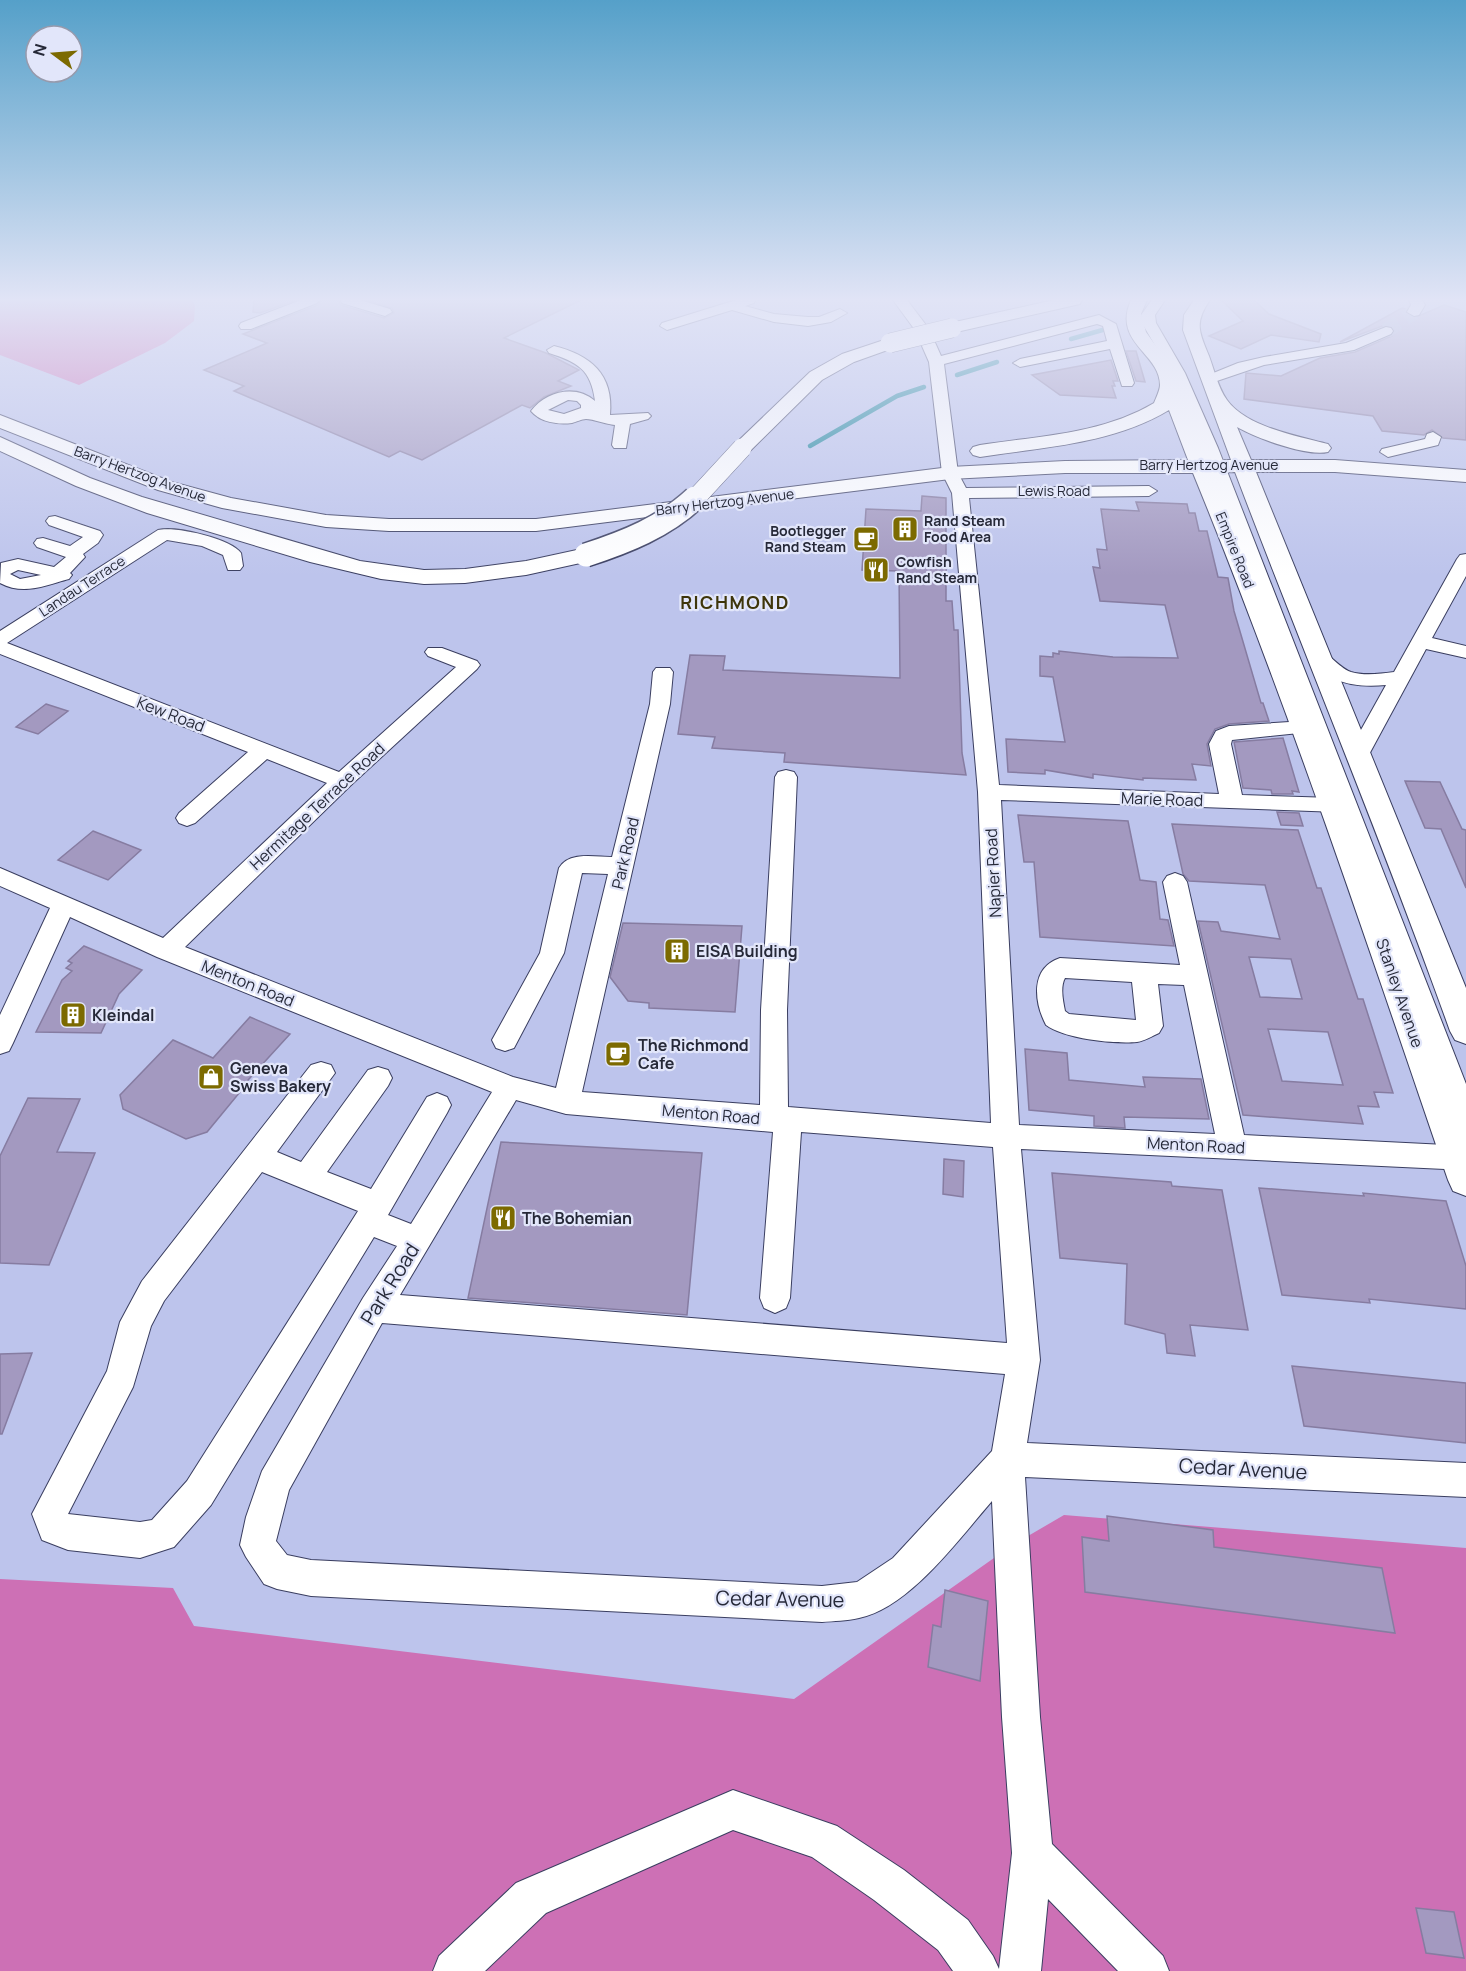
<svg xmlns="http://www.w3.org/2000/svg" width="1466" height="1971" viewBox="0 0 1466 1971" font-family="Manrope,sans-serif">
	<rect width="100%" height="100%" fill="#bdc4ec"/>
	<!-- green -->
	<g fill="#cd70b5">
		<path d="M0,300h192l3,5 -1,16 -29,22 -86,42 -79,-30z"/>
		<path d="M1064,1515l402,33v423h-1466v-392l173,9 21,38 600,73 217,-153z"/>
	</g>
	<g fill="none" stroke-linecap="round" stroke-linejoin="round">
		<!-- stream -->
		<g stroke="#18839a" stroke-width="4.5">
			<path d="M1071,339l35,-10"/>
			<path d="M957,375l40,-13"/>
			<path d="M810,446l87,-50 27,-9"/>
		</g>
	</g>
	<!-- building -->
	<g fill="#a399c0" stroke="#867ca1" stroke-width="1.5" fill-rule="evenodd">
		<path d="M254,300h42l-36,13 -7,-1z"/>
		<path d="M321,300h17l3,5 43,13 10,-5 -2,-5 -26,-8h215l-77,38 42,15 33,17 -21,11 13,5 -27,11 -14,11 -8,-3 -100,55 -22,-9 -11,6 -155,-66 10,-5 -40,-16 63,-27 -24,-9 75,-29z"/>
		<path d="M1221,300h33l15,14 52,20 -2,8 -48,-7 -30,14 -32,-13 34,-15z"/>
		<path d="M1444,305l22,7v128l-23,-2 -11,-8 -8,5 -42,-4 -9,-15 -129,-17 2,-26 35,3 39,-18 35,-6 37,-16 3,-6 -4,-4 -6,-1 -45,17 62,-34 4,1v5l8,4z"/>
		<path d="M1126,351h10l9,31 -9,-1z"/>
		<path d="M1111,360l7,21h-5l2,5h-3l4,12 -56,-3 -28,-20z"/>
		<path d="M922,496l24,2v103h6l2,29h4l4,123 4,22 -182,-13 1,-9 -73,-5 3,-11 -37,-3 12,-79 35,1 -2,14 177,8 -1,-107 -37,-1 4,-61 55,2z"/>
		<path d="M1136,502l51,2 2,9h6l4,18h8l11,46 10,1 6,33 27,92h2l6,18 -40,3 -14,5 -8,15 4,22 -19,-2 4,16 -53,-2v2l-50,-6v4l-48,-8v4l-37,-2 -2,-33 59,3 -12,-65 -13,-1v-20l13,1v-4l6,1v-3l54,6 65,1 -13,-53 -65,-4 -7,-34 7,1 -3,-19 10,1 -6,-41 38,2z"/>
		<path d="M46,704l22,7 -30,23 -22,-7z"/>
		<path d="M1283,738l16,54 -7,-1 1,3h-21l-1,-4 -28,-2 -9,-46z"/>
		<path d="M1405,781l35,1 22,47 4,1v58l-25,-59 -16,-1z"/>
		<path d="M1277,812l22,1 4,13 -22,-1z"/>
		<path d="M1018,815l110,6 12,59 16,2 4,37 8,1 6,26 -134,-9 -6,-75h-10z"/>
		<path d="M1172,824l126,6 19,58h4l37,111h5l30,94 -19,-1 5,15 -21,-1 5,18 -120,-9 -45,-194 20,1 3,9 59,8 -15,-54 -76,-4 -6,-7zM1249,957l42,2 11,40 -42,-2zM1268,1029l60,3 15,53 -61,-4z"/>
		<path d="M93,831l48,19 -33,30 -50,-20z"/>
		<path d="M623,923l119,3 -7,86 -86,-4v-5l-21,-2 -18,-24z"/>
		<path d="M84,946l58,24 -23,24 -18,39 -65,-1 26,-52 10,-9 -6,-3 6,-5 -4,-2z"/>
		<path d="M250,1017l40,17 -52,57 2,1 -33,40 -21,7 -63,-30 -3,-14 53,-55 40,18z"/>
		<path d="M1025,1049l42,4 2,27 76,7 -2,-10 58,2 8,40 -85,-2 1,11 -31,-2v-10l-65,-6z"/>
		<path d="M28,1098l52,1 -23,53 38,1 -46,112 -49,-2v-107z"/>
		<path d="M501,1142l201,11 -15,162 -219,-17z"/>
		<path d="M944,1159l20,2 -1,36 -20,-3z"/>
		<path d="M1052,1173l119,9 1,4 50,4 26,140 -58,-5 5,31 -28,-3 -2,-19 -40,-10 2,-60 -67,-6z"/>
		<path d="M1259,1188l105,8 -1,-3 83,8 20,65v43l-97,-10 1,4 -88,-8z"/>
		<path d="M32,1353l-30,81h-2v-80z"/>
		<path d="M1292,1366l174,17v60l-162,-17z"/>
		<path d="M1107,1516l106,14 1,17 168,21 13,65 -310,-41 -3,-55 27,4z"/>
		<path d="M945,1590l43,11 -8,80 -52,-14 5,-42 8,2z"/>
		<path d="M1416,1908l38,4 10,46 -38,-5z"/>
	</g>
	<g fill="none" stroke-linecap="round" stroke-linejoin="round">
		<!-- minor-tunnel -->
		<path stroke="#9fa5c8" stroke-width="15" stroke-dasharray="15 8" stroke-linecap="butt" d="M1386,331l28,-19"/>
		<defs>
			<g id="minor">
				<path d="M301,300h18l-2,3 -66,26h-10l-2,-3 2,-3z"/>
				<path d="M340,300h20l30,9 2,3 -7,4 -43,-13z"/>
				<path d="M736,300h19l-1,3 -9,3 29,8 34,3h11l21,-8 7,4 -16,9 -23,4 -34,-4 -42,-12 -65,20 -7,-4 2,-3z"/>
				<path d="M893,300h14l22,29 12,27 158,-41 17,9 18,59 -2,3h-10l-12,-37 -90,18 -7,-4 7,-4 87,-18 -4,-15 -6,-2 -153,40 14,109 8,15 183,-2 8,5 -8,5 -180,2 30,287 220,9 -10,-50 7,-13 13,-5 76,-5 -103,-273 -31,-75 -29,-50 -1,-8 11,-15h13l-10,15 1,8 29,50 33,75 248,636v48l-10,-4 -4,-8 -113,-308 -338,-12 18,325 196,9 -31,-149 -26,-1 5,42 -4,7c-7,3 -14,8 -22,9 -23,2 -72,-3 -91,-17 -12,-23 -16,-57 14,-67l120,7 -17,-83 4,-6 8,-3 8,3 4,6 57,253 222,11v24l-445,-21 19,211 -13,83 439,20v34l-441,-20 15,240 12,127 111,112 6,15h-51l-70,-72 -7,72h-88l-15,-21 -64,-50 -62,-43 -79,-27 -187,83 -61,58h-52l6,-15 77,-73 217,-93 104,36 67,44 64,50 25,36 6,13 13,-116 -10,-136 -10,-216c-33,38 -83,107 -133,117 -12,3 -25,3 -37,4l-511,-26 -34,-7 -13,-5 -18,-27 -6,-12 6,-28 16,-46 101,-173 34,-52 -23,-9 -163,268 -37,42 -34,11 -72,-8 -26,-10 -10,-26 75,-143 13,-49 22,-41 169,-216 10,-3 10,3 4,8 -58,79 24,10 67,-92 10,-3 10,3 4,8 -4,8 -61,86 44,17 56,-92 10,-4 10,4 4,8 -4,8 -59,102 23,9 81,-132 -335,-135 -87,-40 -57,126 -4,8 -9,3v-39l50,-107 -50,-22v-18l163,70 164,-155 -60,-24 -72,64 -8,3 -8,-3 -3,-5 3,-5 69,-61 -248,-98v-23l158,-101c17,-4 72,8 83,23l2,13 -3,4h-12l-5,-15 -21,-9 -35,-6 -160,103 332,129 117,-105 -28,-11 -3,-4 3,-4h14l35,13 3,4 -3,4 -127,117 -165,161 328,130 43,11 52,-214 -26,-1 -18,80 -50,95 -9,3 -9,-3 -4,-8 48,-87 19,-85c10,-17 36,-11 53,-11l38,-153 3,-32 3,-4h14l3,4 -3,32 -88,388 178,13 1,-95 14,-233 3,-5 8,-2 8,2 3,5 -10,233 1,97 203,16 -13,-331 -26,-299 -10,-20 -13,-111 -14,-32zM1309,732l24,66 -91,-3 -11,-51 1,-4zM1065,978l67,4 4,38 -67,-6 -4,-3c-2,-10 -5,-24 0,-33zM516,1100l50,14 207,18 -13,166 4,10 11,5 11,-5 4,-10 11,-166 192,15 14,196 -607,-48zM262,1172l96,39 -171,270 -35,39 -12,2 -72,-8 65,-127 18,-61 13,-25zM382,1323l623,51 -13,77 -99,107 -36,24 -35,4 -511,-26 -24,-5 -11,-14 13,-51z"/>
				<path d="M1409,300h13l3,5 -6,10 -5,1 -7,-4 4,-7z"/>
				<path d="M1386,327l5,1 2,3 -2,3 -37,16 -90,15 -53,18 -7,-4 2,-3 32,-13 26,-6 82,-14z"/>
				<path d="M554,346c36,9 60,28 56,69l38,-2 3,3 -3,3 -18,5 -4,24h-12l-2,-3 3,-20c-9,-1 -22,-6 -29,-6 -4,0 -10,3 -14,4 -14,2 -32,-1 -41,-12 15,-20 45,-27 64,-10 -4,-32 -18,-39 -46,-48l-2,-3zM568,400l9,1 4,4v3l-17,6 -16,-4z"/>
				<path d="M1433,432l8,5 -3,8 -50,12 -8,-5 2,-3 43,-10 2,-5z"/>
				<path d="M55,516l45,15 3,4 -5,8 -15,11 2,3 -15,16 2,2 -3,4c-23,6 -45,17 -69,4l1,-20 17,-4 36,8 12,-10 -29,-10 -3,-4 3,-4 6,-1 27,8 13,-9 -34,-12 -3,-4 3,-4zM18,570l23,5 -21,4 -10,-5z"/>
				<path d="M1466,554v22l-34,62 34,8v12l-40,-9 -60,111 -8,2 -8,-2 -3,-5 39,-70c-30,3 -61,-2 -79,-29l3,-4c18,-5 25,14 41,20 13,4 29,2 43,0l63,-113 3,-4z"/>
			</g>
			<g id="major">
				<path d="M1054,300h28l-2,4 -128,29 -6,-1 -3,-4 3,-4z"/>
				<path d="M1131,300h16l-6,14 5,18 25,35 37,93h23l-48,-130 1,-15 10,-15h16c-16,23 -11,32 -1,56 5,13 9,32 18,44 19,27 71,36 101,44l3,4 -3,4c-21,5 -72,-14 -91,-25l14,33h84l131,10v12l-131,-10h-79l210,516v56l-11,-4 -5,-9c-67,-188 -144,-372 -215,-559l-22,1 44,102 91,231 118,325v65l-13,-5 -5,-11c-81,-237 -160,-475 -255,-707h-128l-115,6 -414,52h-147l-63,-4 -104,-19 -64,-18 -158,-62v-13l172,67 59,16 95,17 63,4h147l414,-52 115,-6 123,-1 -19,-50c-56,34 -125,37 -189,47l-7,-2 -3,-4 3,-4 7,-2c59,-9 122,-11 174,-42 2,-5 6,-13 6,-18 0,-32 -48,-42 -29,-85z"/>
				<path d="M890,338l6,1 3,4 -3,4 -42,15 -32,18 -73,72h-14l-3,-4 3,-4 75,-72 32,-18z"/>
				<path d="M0,437l90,41 52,19 218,64 64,9 41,-1 61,-8 60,-13 8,2 3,5 -3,5 -68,15 -61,8 -41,1 -43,-5 -71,-17 -163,-49 -71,-27 -76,-35z"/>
			</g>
		</defs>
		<!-- minor casing -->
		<use href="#minor" stroke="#3a3e60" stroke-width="2"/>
		<!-- major casing -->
		<use href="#major" stroke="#3a3e60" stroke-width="2"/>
		<!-- minor -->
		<use href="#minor" fill="#fff" fill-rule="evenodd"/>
		<!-- major -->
		<use href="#major" fill="#fff" fill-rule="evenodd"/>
		<defs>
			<g id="major-bridge-far1">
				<path d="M890,343l62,-15"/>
				<path d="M694,500l48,-52"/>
			</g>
			<path id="major-bridge" d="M586,555c40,-13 78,-28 109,-57"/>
		</defs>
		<!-- major-bridge-far1 casing -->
		<use href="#major-bridge-far1" stroke="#3a3e60" stroke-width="20" stroke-linecap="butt"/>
		<!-- major-bridge casing -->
		<use href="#major-bridge" stroke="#3a3e60" stroke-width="26" stroke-linecap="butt"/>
		<!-- major-bridge-far1 -->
		<use href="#major-bridge-far1" stroke="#fff" stroke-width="19"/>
		<!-- major-bridge -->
		<use href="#major-bridge" stroke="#fff" stroke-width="23"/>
	</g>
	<!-- sky -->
	<linearGradient id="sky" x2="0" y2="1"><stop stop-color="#55a0c9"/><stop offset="0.52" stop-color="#e1e4f6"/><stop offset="1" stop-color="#e1e4f6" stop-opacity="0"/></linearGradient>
	<rect width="1466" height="576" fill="url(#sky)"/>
	<!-- icons -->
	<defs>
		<symbol id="building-square" viewBox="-11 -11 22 22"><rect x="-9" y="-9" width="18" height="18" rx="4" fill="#7c6a00" stroke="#e2e6fa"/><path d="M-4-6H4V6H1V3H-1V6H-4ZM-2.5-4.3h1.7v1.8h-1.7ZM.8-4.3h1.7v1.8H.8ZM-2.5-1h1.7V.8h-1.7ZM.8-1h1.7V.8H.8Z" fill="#fff"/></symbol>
		<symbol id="cafe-square" viewBox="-11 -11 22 22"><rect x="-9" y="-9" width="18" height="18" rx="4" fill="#7c6a00" stroke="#e2e6fa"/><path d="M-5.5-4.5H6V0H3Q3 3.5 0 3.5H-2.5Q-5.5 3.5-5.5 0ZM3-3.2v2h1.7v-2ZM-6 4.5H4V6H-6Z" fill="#fff"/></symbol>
		<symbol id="restaurant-square" viewBox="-11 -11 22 22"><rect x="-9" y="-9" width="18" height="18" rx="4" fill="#7c6a00" stroke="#e2e6fa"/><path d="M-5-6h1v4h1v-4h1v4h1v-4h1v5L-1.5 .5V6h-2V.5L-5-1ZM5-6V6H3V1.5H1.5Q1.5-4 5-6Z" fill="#fff"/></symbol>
		<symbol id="shop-square" viewBox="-11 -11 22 22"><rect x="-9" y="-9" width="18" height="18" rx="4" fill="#7c6a00" stroke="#e2e6fa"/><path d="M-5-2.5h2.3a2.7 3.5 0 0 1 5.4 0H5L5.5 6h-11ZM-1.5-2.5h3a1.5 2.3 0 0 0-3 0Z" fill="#fff"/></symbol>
	</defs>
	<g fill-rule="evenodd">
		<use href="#building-square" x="890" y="514" width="30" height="30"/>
		<use href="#cafe-square" x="851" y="524" width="30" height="30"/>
		<use href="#restaurant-square" x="861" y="555" width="30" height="30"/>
		<use href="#building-square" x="662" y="936" width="30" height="30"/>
		<use href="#building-square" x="58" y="1000" width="30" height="30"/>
		<use href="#cafe-square" x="603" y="1039" width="30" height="30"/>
		<use href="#shop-square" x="196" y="1062" width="30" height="30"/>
		<use href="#restaurant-square" x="488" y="1203" width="30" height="30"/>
	</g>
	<g text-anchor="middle" stroke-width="4.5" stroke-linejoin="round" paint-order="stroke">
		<!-- far-street labels -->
		<g font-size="14" fill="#262938" stroke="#e2e6fa">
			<text x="1209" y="470">Barry Hertzog Avenue</text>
			<text transform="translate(140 474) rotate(20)" y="5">Barry Hertzog Avenue</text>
			<text x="1054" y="496">Lewis Road</text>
			<text transform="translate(725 502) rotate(-7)" y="5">Barry Hertzog Avenue</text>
			<text transform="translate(1235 550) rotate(68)" y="5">Empire Road</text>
			<text transform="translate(82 586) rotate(-33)" y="5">Landau Terrace</text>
		</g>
		<!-- far-poi labels -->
		<g font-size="14" font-weight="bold" fill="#262938" stroke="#e2e6fa" text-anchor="start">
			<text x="924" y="526">Rand Steam<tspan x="924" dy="16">Food Area</tspan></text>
			<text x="846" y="536" text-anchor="end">Bootlegger<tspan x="846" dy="16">Rand Steam</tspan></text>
			<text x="896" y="567">Cowfish<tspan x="896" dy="16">Rand Steam</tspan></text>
		</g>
		<!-- street labels -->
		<g font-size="16" fill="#262938" stroke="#e2e6fa">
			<text transform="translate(171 714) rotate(21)" y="6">Kew Road</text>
			<text transform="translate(1162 799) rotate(2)" y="6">Marie Road</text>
			<text transform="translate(317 806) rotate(-43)" y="6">Hermitage Terrace Road</text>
			<text transform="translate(625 853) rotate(-77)" y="6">Park Road</text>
			<text transform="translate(993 873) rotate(-93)" y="6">Napier Road</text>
			<text transform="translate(248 983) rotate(22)" y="6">Menton Road</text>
			<text transform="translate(1400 993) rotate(71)" y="6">Stanley Avenue</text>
			<text transform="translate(711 1114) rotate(5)" y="6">Menton Road</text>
			<text transform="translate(1196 1145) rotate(3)" y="6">Menton Road</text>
		</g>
		<!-- poi labels -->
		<g font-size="16" font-weight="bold" fill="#262938" stroke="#e2e6fa" text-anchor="start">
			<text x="696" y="957">EISA Building</text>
			<text x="92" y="1021">Kleindal</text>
			<text x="638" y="1051">The Richmond<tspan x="638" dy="18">Cafe</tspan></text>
			<text x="230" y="1074">Geneva<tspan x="230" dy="18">Swiss Bakery</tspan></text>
			<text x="522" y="1224">The Bohemian</text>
		</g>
		<!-- far-district labels -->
		<g font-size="18" font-weight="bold" letter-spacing="1.5" fill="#3e350a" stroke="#e2e6fa">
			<text x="735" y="609">RICHMOND</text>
		</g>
		<!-- near-street labels -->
		<g font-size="20" fill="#262938" stroke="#e2e6fa">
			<text transform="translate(390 1284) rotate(-58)" y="7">Park Road</text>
			<text transform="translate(1243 1469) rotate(3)" y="7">Cedar Avenue</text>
			<text transform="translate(780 1599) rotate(1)" y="7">Cedar Avenue</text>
		</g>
	</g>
	<!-- north arrow -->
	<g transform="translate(54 54) rotate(286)"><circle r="28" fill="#e2e6fa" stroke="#979aac" stroke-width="1.5"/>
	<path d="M0-4.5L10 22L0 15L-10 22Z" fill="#7c6a00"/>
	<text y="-9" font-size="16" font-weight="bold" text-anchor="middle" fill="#262938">N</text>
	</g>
</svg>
